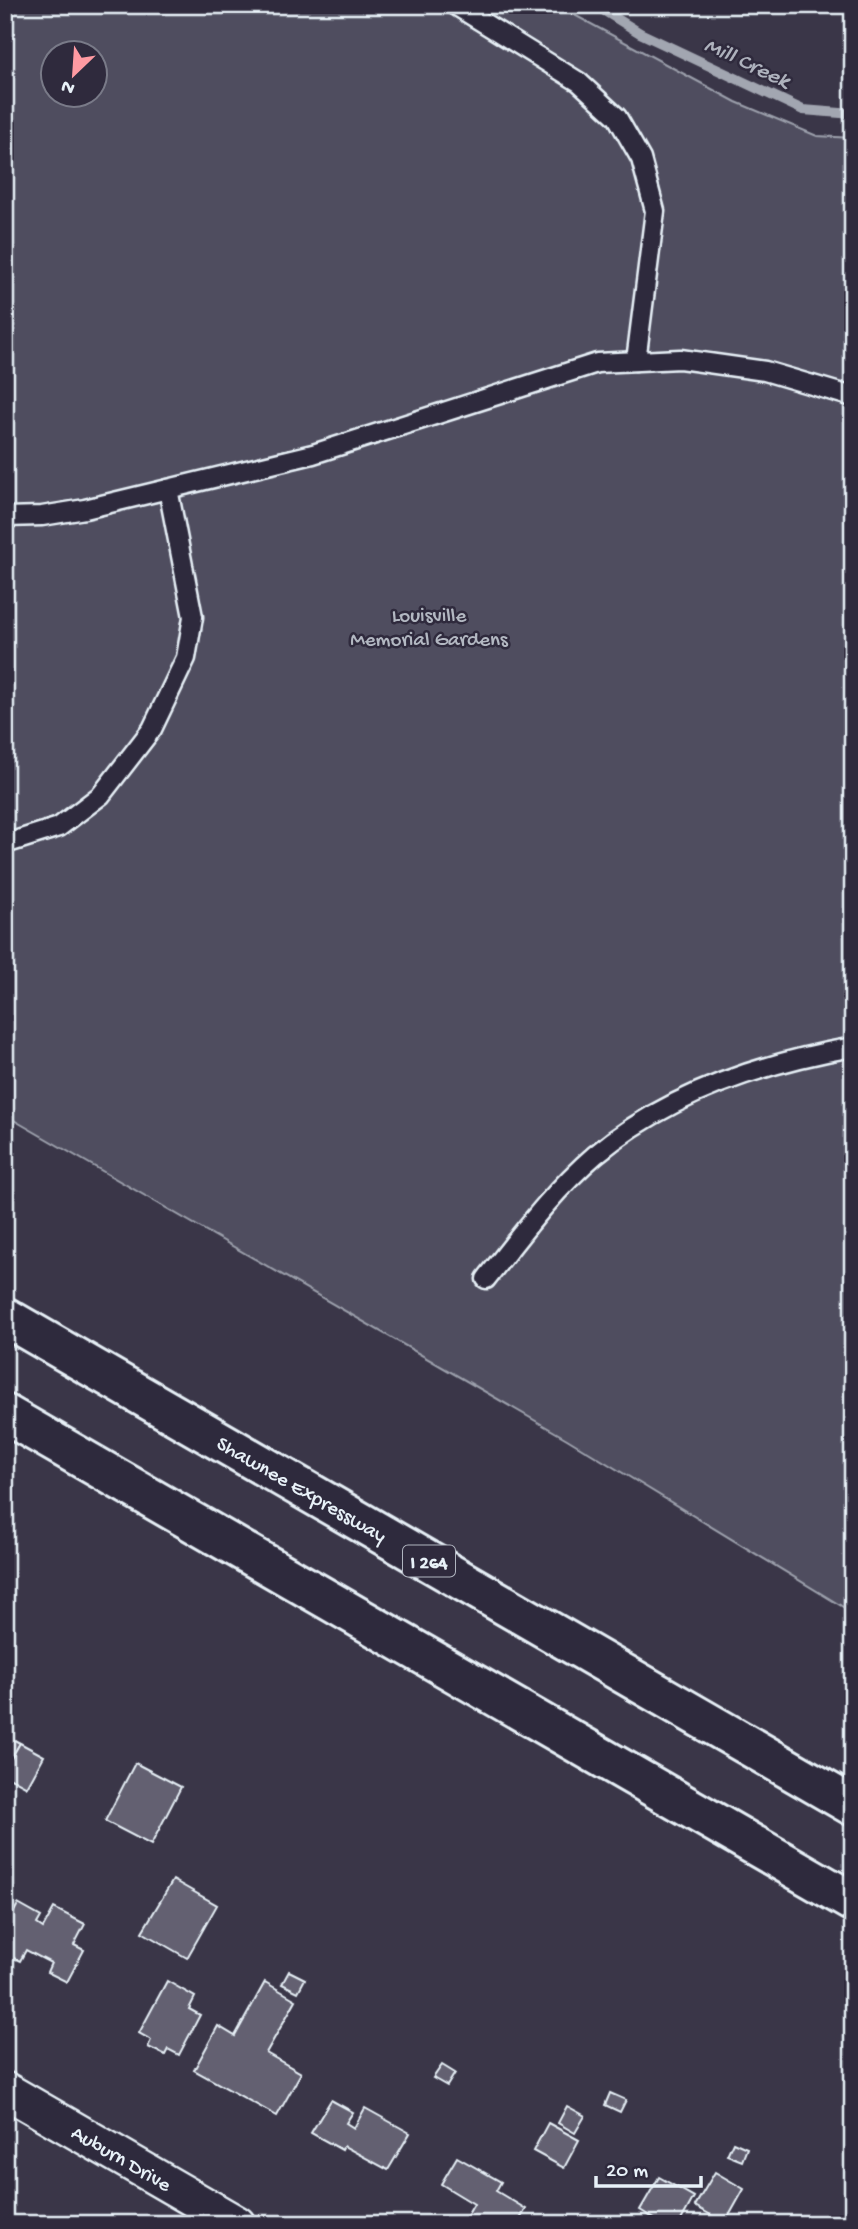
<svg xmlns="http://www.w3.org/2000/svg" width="858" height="2229" viewBox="0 0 858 2229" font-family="'Gochi Hand',sans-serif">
	<rect width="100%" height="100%" fill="#3a3648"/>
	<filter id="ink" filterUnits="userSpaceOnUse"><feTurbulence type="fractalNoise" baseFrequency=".0143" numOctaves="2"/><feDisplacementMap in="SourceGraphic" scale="14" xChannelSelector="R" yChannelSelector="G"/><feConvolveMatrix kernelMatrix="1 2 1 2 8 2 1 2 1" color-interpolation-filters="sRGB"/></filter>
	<g filter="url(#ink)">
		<!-- green -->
		<path fill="#504e5f" stroke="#9ca0ac" stroke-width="2" fill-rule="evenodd" d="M5,5h551l180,97 81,34 36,2v1475l-286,-174 -562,-324zM52,52h42v42h-42z"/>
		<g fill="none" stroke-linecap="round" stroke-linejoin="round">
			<!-- stream -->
			<path stroke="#a2a6b1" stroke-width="10" d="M595,5l45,28 163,77 50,4"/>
		</g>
		<!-- building -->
		<g fill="#636171" stroke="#e8f1f8" stroke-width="2">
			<path d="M5,1735l15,8 -8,14 -7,-3z"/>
			<path d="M20,1743l24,13 -17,31 -22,-12v-6z"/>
			<path d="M135,1763l46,24 -30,58 -46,-24z"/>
			<path d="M173,1880l44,25 -30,53 -45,-26z"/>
			<path d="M18,1904l23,13 -4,7 6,4 11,-20 31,16 -11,21 10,5 -17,32 -20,-10 4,-9 -25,-13 -6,11 -15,-7v-25z"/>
			<path d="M289,1971l16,8 -7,13 -16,-8z"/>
			<path d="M167,1981l28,16 -6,12 11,6 -21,40 -11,-6 -3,6 -17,-8 3,-7 -12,-7z"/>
			<path d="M265,1982l31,18 -30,53 35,20 -24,43 -83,-46 24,-44 17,10z"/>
			<path d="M442,2065l13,8 -8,13 -14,-8z"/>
			<path d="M610,2093l16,7 -6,12 -15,-7z"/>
			<path d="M331,2100l22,12 -7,11 8,5 11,-20 45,25 -22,37 -44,-24 -2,4 -31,-17z"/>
			<path d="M567,2106l18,10 -10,17 -17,-10z"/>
			<path d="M548,2123l31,17 -15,28 -31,-17z"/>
			<path d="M733,2142l14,6 -5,13 -15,-6z"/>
			<path d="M457,2157l44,25 -5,9 30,18 -9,15 -53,-3 10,-17 -33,-20z"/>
			<path d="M715,2172l29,17 -19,34 -30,-17z"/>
			<path d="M659,2177l35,20 -15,27h-16l-23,-14z"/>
		</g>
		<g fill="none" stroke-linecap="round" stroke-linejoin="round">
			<defs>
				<g id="service">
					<path d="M455,5l124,77 38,35 24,42 14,52 -19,150"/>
					<path d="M5,517l37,-1 43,-7 228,-55 284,-91 83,-4 85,12 88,26"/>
					<path d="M5,844l54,-17 42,-32 51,-66 34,-71 7,-41 -25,-128"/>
					<path d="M486,1279c34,-43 67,-88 109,-124 72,-60 167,-92 258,-108"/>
				</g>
				<g id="minor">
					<path id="s1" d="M5,2090l232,134"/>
				</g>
				<g id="motorway">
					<path id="s2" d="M5,1317l848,489"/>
					<path d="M5,1414l848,488"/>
				</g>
			</defs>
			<!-- service casing -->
			<use href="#service" stroke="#e8f1f8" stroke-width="23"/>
			<!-- minor casing -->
			<use href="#minor" stroke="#e8f1f8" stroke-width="40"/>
			<!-- motorway casing -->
			<use href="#motorway" stroke="#e8f1f8" stroke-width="44"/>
			<!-- service -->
			<use href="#service" stroke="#2f2a3d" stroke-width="18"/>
			<!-- minor -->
			<use href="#minor" stroke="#2f2a3d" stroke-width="35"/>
			<!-- motorway -->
			<use href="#motorway" stroke="#2f2a3d" stroke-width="38"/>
		</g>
	</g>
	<g text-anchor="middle" stroke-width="5" stroke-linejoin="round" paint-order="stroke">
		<!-- shield labels -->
		<rect fill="#2f2a3d" stroke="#b0b5c0" stroke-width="2" x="403" y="1545.5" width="52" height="31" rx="5"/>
		<g font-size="19" font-weight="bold" fill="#e8f1f8">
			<text x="429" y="1568">I 264</text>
		</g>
		<!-- park labels -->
		<g font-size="21" fill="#b3b8c2" stroke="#2f2a3d">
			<text x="429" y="621">Louisville<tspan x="429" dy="24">Memorial Gardens</tspan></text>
		</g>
		<!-- street labels -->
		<g font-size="21" fill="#e8f1f8" stroke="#2f2a3d">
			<text dy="7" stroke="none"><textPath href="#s2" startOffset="343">Shawnee Expressway</textPath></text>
			<text dy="7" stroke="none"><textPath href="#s1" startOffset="135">Auburn Drive</textPath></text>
		</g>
		<!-- water labels -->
		<g font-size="23" font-style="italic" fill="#aeb2bd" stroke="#2f2a3d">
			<text transform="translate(748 61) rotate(25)" y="8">Mill Creek</text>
		</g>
	</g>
	<!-- margin -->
	<rect width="858" height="2229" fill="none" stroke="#2f2a3d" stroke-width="28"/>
	<rect x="14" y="14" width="830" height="2201" fill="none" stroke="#e8f1f8" stroke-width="2.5" filter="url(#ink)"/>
	<!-- north arrow -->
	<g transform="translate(74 74) rotate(205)"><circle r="33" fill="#2f2a3d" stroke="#797a88" stroke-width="2"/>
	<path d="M0-5L12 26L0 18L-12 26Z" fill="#ff9aa2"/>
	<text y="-10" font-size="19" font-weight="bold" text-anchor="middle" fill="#e8f1f8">N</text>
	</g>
	<!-- scale -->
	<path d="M596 2176v10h105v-10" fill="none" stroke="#e8f1f8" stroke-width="3.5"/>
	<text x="606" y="2176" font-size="21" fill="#e8f1f8" stroke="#2f2a3d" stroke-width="5" paint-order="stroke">20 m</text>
</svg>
